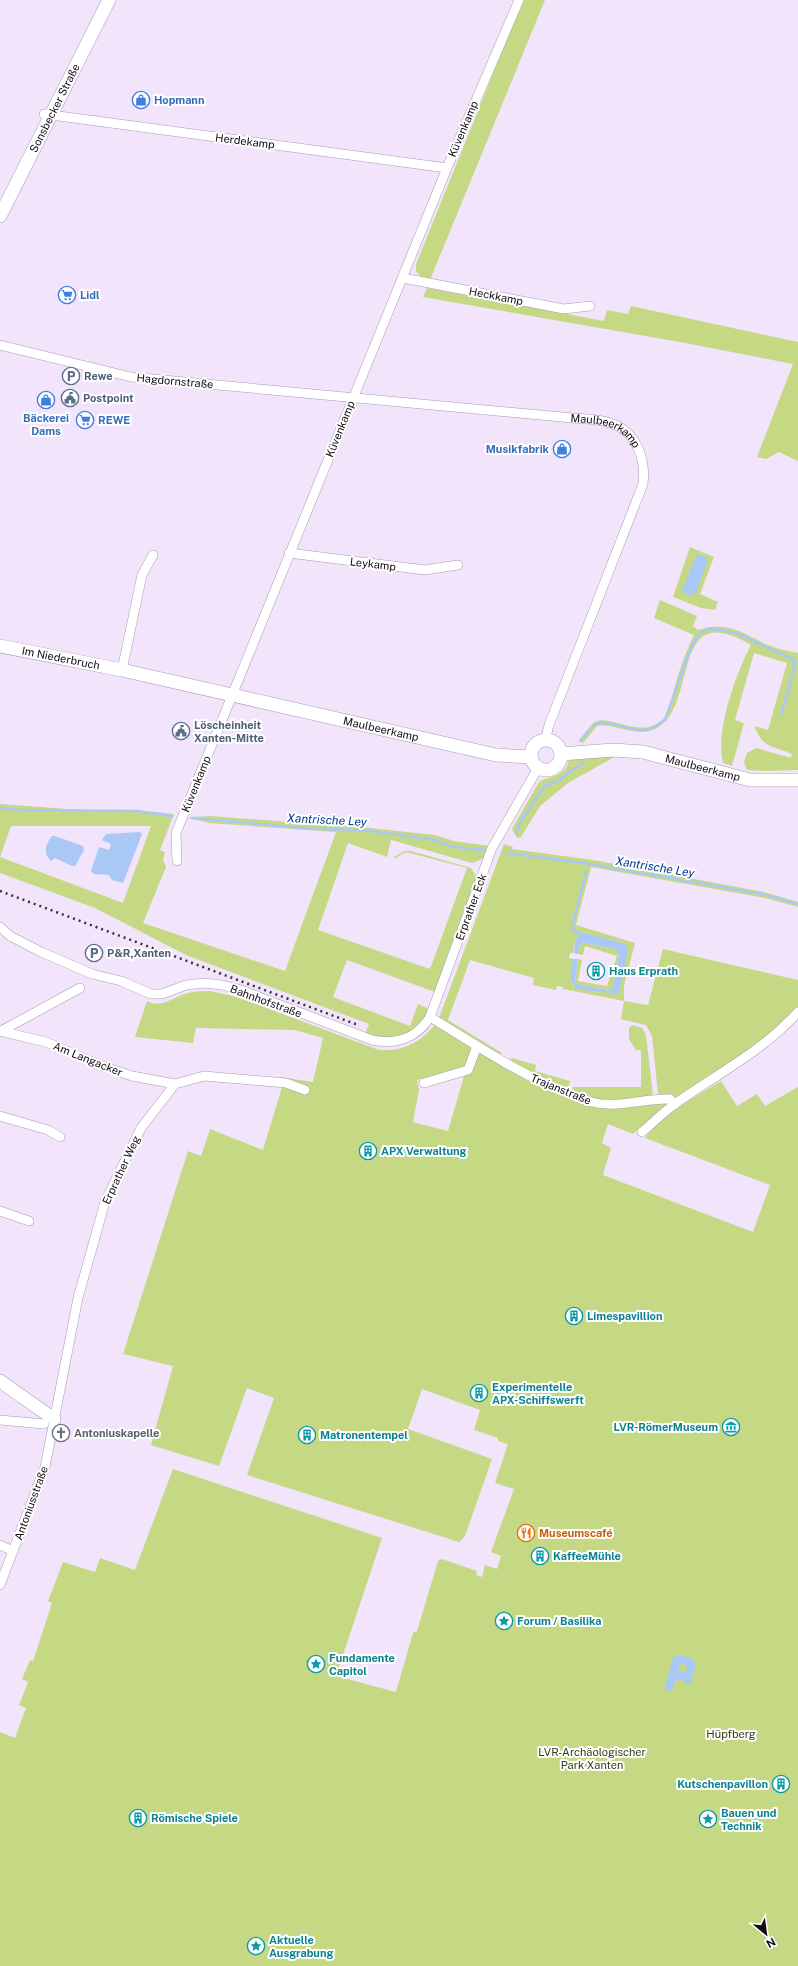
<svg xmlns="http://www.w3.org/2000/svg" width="798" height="1966" viewBox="0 0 798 1966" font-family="'Public Sans',sans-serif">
	<rect width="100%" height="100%" fill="#f2e4fb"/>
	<!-- green -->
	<g fill="#c5d985" fill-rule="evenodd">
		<path d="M523,0h22l-115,280 -9,-3 -5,-6v-7z"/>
		<path d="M427,288l177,33 3,-11 21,4 3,-8 167,36v119l-19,-9 -13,7 -9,-2 36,-93 -113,-22 -257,-45z"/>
		<path d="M690,547l24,10 -14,37 18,8 -3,8 -14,-2 -28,-11z"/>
		<path d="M660,600l37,16 -4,10 5,4c30,-10 45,4 70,15 9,4 20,6 30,8v117l-33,1 -18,-1 -3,-8 3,-9 9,-5 35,10 1,-4c-21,-9 -28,-5 -38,-28l14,4 19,-67 -33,-10 -19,67 9,3 -12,43 -9,-3c-8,-33 13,-89 28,-118 -82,-49 -52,60 -94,83 -20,11 -41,-5 -60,-2l-14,17 -4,-3c5,-5 10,-14 16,-18 15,-9 52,22 71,-7 5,-8 6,-21 9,-29 5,-18 11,-35 19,-51l-40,-17z"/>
		<path d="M592,755l24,1 -48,27 -28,23 -19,31 -4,1 -5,-9 27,-47c12,-7 26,-5 30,-22z"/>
		<path d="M0,804l81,6h55l38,4 -14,36 5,2 -2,8 3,7 -23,56 142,48 51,-139 -127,-9 -20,-5 1,-1 21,-1 159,12 65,7 19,6 35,5 -4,12 -13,5 -81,-23 -4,17 -39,-14 -30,87 112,39 37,-101 -61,-16 -12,7v-2l11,-6h6l60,17 7,11 -43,113 -88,-32 -14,37 77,29 8,-22 9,4 1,6 -16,18 -26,7 -21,-5 4,-10 -183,-69 -91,-47 -95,-35zM11,826h140l-28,77 -123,-46z"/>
		<path d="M504,844l9,3 -1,2 81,11 171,32 34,10v5l-33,-9 -174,-31 -15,58 59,18 -11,43v15l24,4 15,-56 135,31v29l-28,28 -91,61 -12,-4h-9l-6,-58 -6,-11 -25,-6 3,-18 -61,-12v-2l-6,-1 -1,4 -23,-5 1,-7 -64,-18 -22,60 54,33 -3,3 -60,-38zM580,933h6l39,11 -6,50 -46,-8 -2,-12 2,-15 -4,-1 1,-5h3l2,-11z"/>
		<path d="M584,943l32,6 3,5 -6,33 -4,3 -32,-6 -2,-3 3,-22 4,1 -4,21 29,5 10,-30 -32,-10 -2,9 -5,-1 1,-8z"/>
		<path d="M210,991l27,6 142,53c24,2 43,-8 57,-27l38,25 -7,20c-17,5 -34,7 -50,12l2,10 -6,32 35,9 16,-55 4,-5 4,2 6,-20 2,-2 45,28 30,14 29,10 82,-1v3l-33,29 -25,-10 -6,19 9,5 -8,27 150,57 17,-47 -125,-47c20,-25 50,-41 76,-57l16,25 20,-12 8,12 33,-19v879h-798v-234l15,6 11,-30 -7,-3 9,-23 -6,-3 8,-19 3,1 19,-58 -4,-2 15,-39 32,10 5,-14 35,12 38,-101 209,69 -46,138 60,16 17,-59 4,-2 21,-70 4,-2 35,12 -1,4 6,2 3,-12 12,4 4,-13 -10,-4 23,-63 -19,-6 13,-39 -10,-3v-3l-24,-8 6,-20 -58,-21 -14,40 84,30 -27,77 -6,6 -212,-67 27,-77 -27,-10 -28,78 -68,-21 22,-79 -50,-12 65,-203 13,5 9,-27 53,21 19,-63 -2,-10 33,5 10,-44 -28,-8 -99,-2 -3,15 -58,-6 12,-36c13,8 25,-3 38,-7 8,-3 17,-3 25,-3z"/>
		<path d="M632,1025l10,3 4,7 7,61c-33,5 -50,10 -81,-6l1,-3h68v-37h-5l-7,-11v-11z"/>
		<path d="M512,1058l24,7 -1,6 35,10 -2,8 -59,-25z"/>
	</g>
	<!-- water -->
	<g fill="#aac8f6">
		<path d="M697,554l9,3 1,6 -11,30c-4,3 -9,2 -13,0l-1,-3z"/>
		<path d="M139,832l3,2 -19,49 -11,-3 -3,-5 -15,-1 -3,-3 8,-24 10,3 2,-6 -9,-4 4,-6z"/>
		<path d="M52,836h3l28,10 1,4 -9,16h-3l-17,-8 -4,3c-8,-7 -6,-16 1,-25z"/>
		<path d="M580,933h6l40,11 2,6 -9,44 -42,-5c-9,-8 -6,-20 -4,-30h5l-3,22 2,3 32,6 4,-3 6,-33 -3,-5 -32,-6 -5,3 -1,8 -4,-1 1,-11z"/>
	</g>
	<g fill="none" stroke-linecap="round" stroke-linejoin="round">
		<!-- stream -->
		<g stroke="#aac8f6" stroke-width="2.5">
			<path d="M593,726c13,-9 37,6 53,4 7,-2 13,-6 19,-10l25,-70 9,-16 10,-5 13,1 17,4 57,27 -15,54"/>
			<path d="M580,741l10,-12"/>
			<path d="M0,808l20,2 116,1 36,5"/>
			<path d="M192,818l110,10 69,3 63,9 20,7 30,3"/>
			<path d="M516,833l5,-12 25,-37c13,0 16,-7 26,-14 4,-3 7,-3 11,-7"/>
			<path d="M508,853l81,11 173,30 36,10"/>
			<path d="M581,936l-9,-9 14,-55"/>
		</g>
		<!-- canal -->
		<g stroke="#aac8f6" stroke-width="8">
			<path d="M672,1676l3,1 2,-3 6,2 5,4v-3"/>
			<path d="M688,1677l4,-13"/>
			<path d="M669,1687l8,-28 13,3"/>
		</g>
		<defs>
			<g id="street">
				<path d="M44,114l403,54"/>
				<path d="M403,278l161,31 26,-3"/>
				<path id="s1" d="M0,345l131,32 442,41c12,1 26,1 37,5 27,8 36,37 33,61l-94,241 -4,16"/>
				<path d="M289,553l136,17 33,-5"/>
				<path d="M122,670l20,-95 11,-20"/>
				<path d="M177,861l-1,-28 271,-665 72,-168"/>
				<path d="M0,927l10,9 31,16 51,22 29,7 30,13h11l24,-9 18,-2 18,2 19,5 131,50c24,5 45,-2 58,-23l62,-169 46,-80"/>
				<path d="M430,1017c43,26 84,54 130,73 10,4 21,10 31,12 28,7 52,-4 79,-3l4,6"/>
				<path d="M0,1031l46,11 56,24 30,10 43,8"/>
				<path d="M1,1031l79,-43"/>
				<path d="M424,1083l44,-13 9,-24"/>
				<path d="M0,1116l48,14 12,7"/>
				<path d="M642,1132c11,-9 21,-20 33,-28 42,-30 88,-53 123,-92"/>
				<path d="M0,1211l29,10"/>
				<path d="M0,1420l44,4"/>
				<path d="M0,1545l13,6"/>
				<path d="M0,1585l45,-118 33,-169 27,-96 36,-74 34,-44 29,-8 82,7 19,7"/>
			</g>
			<g id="secondary">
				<path id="s2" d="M0,216l109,-216"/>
				<path id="s3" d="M0,646l122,24 374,85 35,2"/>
				<circle cx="546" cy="755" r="15"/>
				<path id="s4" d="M561,754l52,-4 30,2 107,28h48"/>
				<path d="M0,1381l54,38"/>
			</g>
		</defs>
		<!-- street casing -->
		<use href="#street" stroke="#a89bb0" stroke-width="10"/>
		<!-- secondary casing -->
		<use href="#secondary" stroke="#a89bb0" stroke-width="14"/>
		<!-- street -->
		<use href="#street" stroke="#fff" stroke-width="9"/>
		<!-- secondary -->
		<use href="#secondary" stroke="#fff" stroke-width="13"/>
		<!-- rail -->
		<path stroke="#38323c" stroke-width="2.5" stroke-dasharray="2 4" stroke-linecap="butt" d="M0,891l358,134"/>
	</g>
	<!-- icons -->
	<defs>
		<symbol id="shop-ring" viewBox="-11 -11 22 22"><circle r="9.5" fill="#fff" stroke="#3f7fe0" stroke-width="1.5"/><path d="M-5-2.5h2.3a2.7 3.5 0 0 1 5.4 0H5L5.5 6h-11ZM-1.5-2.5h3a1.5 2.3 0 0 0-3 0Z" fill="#3f7fe0"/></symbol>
		<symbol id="supermarket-ring" viewBox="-11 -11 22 22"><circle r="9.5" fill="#fff" stroke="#3f7fe0" stroke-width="1.5"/><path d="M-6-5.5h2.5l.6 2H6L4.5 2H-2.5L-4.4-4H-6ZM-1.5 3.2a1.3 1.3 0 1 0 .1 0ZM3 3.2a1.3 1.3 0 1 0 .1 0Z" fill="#3f7fe0"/></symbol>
		<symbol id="parking-ring" viewBox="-11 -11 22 22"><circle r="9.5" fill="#fff" stroke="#5c6f8a" stroke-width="1.5"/><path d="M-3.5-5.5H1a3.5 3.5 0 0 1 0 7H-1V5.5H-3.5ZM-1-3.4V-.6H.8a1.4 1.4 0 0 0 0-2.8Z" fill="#5c6f8a"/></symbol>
		<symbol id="civic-ring" viewBox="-11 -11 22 22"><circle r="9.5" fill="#fff" stroke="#5c6f8a" stroke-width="1.5"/><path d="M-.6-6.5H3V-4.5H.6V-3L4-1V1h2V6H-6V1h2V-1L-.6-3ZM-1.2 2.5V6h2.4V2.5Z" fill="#5c6f8a"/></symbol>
		<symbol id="building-ring" viewBox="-11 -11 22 22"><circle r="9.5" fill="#fff" stroke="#0f9aa8" stroke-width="1.5"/><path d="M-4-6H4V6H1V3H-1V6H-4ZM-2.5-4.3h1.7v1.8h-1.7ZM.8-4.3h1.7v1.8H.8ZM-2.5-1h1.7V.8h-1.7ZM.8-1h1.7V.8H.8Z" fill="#0f9aa8"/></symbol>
		<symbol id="museum-ring" viewBox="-11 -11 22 22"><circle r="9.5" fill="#fff" stroke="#0f9aa8" stroke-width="1.5"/><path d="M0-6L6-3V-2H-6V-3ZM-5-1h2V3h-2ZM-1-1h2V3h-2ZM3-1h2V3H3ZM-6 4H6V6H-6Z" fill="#0f9aa8"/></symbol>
		<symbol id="church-ring" viewBox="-11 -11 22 22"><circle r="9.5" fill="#fff" stroke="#6b7280" stroke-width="1.5"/><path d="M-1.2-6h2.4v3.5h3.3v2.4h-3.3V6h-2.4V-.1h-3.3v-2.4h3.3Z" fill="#6b7280"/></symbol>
		<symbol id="restaurant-ring" viewBox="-11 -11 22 22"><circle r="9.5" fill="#fff" stroke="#e8710a" stroke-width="1.5"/><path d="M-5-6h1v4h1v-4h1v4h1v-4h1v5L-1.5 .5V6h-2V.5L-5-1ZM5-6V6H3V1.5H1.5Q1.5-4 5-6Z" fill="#e8710a"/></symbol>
		<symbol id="sight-ring" viewBox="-11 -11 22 22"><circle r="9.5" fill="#fff" stroke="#0f9aa8" stroke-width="1.5"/><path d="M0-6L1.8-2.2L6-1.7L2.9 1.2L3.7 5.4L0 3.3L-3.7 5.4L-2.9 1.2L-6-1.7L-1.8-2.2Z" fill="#0f9aa8"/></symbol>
	</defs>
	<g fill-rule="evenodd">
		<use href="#shop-ring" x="131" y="90" width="20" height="20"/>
		<use href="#supermarket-ring" x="57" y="285" width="20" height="20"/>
		<use href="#parking-ring" x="61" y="366" width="20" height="20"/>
		<use href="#civic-ring" x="60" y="388" width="20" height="20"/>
		<use href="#shop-ring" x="36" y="390" width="20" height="20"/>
		<use href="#supermarket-ring" x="75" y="410" width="20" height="20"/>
		<use href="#shop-ring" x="552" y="439" width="20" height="20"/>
		<use href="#civic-ring" x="171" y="721" width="20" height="20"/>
		<use href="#parking-ring" x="84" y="943" width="20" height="20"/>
		<use href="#building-ring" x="586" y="961" width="20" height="20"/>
		<use href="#building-ring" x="358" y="1141" width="20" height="20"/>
		<use href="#building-ring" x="564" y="1306" width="20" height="20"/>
		<use href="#building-ring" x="469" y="1383" width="20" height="20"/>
		<use href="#museum-ring" x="721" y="1417" width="20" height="20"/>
		<use href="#church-ring" x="51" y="1423" width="20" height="20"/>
		<use href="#building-ring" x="297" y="1425" width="20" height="20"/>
		<use href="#restaurant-ring" x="516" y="1523" width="20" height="20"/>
		<use href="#building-ring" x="530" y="1546" width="20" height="20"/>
		<use href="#sight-ring" x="494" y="1611" width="20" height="20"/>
		<use href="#sight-ring" x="306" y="1654" width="20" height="20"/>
		<use href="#building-ring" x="771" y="1774" width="20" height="20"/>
		<use href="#building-ring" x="128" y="1808" width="20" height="20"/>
		<use href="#sight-ring" x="698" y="1809" width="20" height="20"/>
		<use href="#sight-ring" x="246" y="1936" width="20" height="20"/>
	</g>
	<g text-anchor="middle" stroke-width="4" stroke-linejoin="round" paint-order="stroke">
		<!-- shop labels -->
		<g font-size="11" font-weight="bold" fill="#366cbe" stroke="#fff" text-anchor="start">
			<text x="154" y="104">Hopmann</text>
			<text x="80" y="299">Lidl</text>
			<text x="46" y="422" text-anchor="middle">Bäckerei<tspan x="46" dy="13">Dams</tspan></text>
			<text x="98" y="424">REWE</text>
			<text x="549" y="453" text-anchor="end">Musikfabrik</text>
		</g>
		<!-- street labels -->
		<g font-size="11" fill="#120d14" stroke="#fff">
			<text dy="4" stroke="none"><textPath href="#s2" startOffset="121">Sonsbecker Straße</textPath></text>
			<text transform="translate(463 129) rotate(-67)" y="4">Küvenkamp</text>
			<text transform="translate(245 141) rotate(7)" y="4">Herdekamp</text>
			<text transform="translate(496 296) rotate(11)" y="4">Heckkamp</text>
			<text transform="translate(175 381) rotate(5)" y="4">Hagdornstraße</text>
			<text transform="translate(340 429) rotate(-68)" y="4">Küvenkamp</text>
			<text dy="4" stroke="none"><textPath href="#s1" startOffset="615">Maulbeerkamp</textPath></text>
			<text transform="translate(373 564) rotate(7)" y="4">Leykamp</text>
			<text dy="4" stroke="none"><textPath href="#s3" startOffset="62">Im Niederbruch</textPath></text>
			<text dy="4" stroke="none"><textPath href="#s3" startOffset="390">Maulbeerkamp</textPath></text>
			<text dy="4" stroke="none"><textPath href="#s4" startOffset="144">Maulbeerkamp</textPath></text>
			<text transform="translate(196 784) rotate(-68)" y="4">Küvenkamp</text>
			<text transform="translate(471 907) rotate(-70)" y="4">Erprather Eck</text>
			<text transform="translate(266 1001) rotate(20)" y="4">Bahnhofstraße</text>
			<text transform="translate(88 1059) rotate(22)" y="4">Am Langacker</text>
			<text transform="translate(561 1089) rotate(22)" y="4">Trajanstraße</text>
			<text transform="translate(121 1170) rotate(-65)" y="4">Erprather Weg</text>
			<text transform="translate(31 1503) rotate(-70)" y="4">Antoniusstraße</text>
		</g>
		<!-- service labels -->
		<g font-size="11" font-weight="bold" fill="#4e5e75" stroke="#fff" text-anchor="start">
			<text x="84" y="380">Rewe</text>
			<text x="83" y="402">Postpoint</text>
			<text x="194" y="729">Löscheinheit<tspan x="194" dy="13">Xanten-Mitte</tspan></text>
			<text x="107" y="957">P&amp;R,Xanten</text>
		</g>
		<!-- culture labels -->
		<g font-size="11" font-weight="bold" fill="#0d838f" stroke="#fff" text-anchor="start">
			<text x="609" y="975">Haus Erprath</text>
			<text x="381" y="1155">APX Verwaltung</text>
			<text x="587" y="1320">Limespavillion</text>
			<text x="492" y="1391">Experimentelle<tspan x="492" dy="13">APX-Schiffswerft</tspan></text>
			<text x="718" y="1431" text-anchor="end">LVR-RömerMuseum</text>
			<text x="320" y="1439">Matronentempel</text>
			<text x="553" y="1560">KaffeeMühle</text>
			<text x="517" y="1625">Forum / Basilika</text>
			<text x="329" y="1662">Fundamente<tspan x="329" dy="13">Capitol</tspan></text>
			<text x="768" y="1788" text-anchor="end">Kutschenpavillon</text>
			<text x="721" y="1817">Bauen und<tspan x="721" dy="13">Technik</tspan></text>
			<text x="151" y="1822">Römische Spiele</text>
			<text x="269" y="1944">Aktuelle<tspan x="269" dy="13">Ausgrabung</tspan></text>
		</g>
		<!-- worship labels -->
		<g font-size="11" font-weight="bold" fill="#5b616d" stroke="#fff" text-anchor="start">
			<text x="74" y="1437">Antoniuskapelle</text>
		</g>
		<!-- food labels -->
		<g font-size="11" font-weight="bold" fill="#c56008" stroke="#fff" text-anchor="start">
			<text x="539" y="1537">Museumscafé</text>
		</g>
		<!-- park labels -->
		<g font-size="11" fill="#323a13" stroke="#fff">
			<text x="731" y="1738">Hüpfberg</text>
			<text x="592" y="1756">LVR-Archäologischer<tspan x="592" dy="13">Park Xanten</tspan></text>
		</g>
		<!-- water labels -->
		<g font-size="12" font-style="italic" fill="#003c91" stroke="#fff">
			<text transform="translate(327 820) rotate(3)" y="4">Xantrische Ley</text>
			<text transform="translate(655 867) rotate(9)" y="4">Xantrische Ley</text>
		</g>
	</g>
	<!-- north arrow -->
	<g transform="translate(766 1934) rotate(151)" stroke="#ffffff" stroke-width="3" paint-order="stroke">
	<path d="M0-3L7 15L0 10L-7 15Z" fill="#120d14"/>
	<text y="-6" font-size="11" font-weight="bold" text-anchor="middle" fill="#120d14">N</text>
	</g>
</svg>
